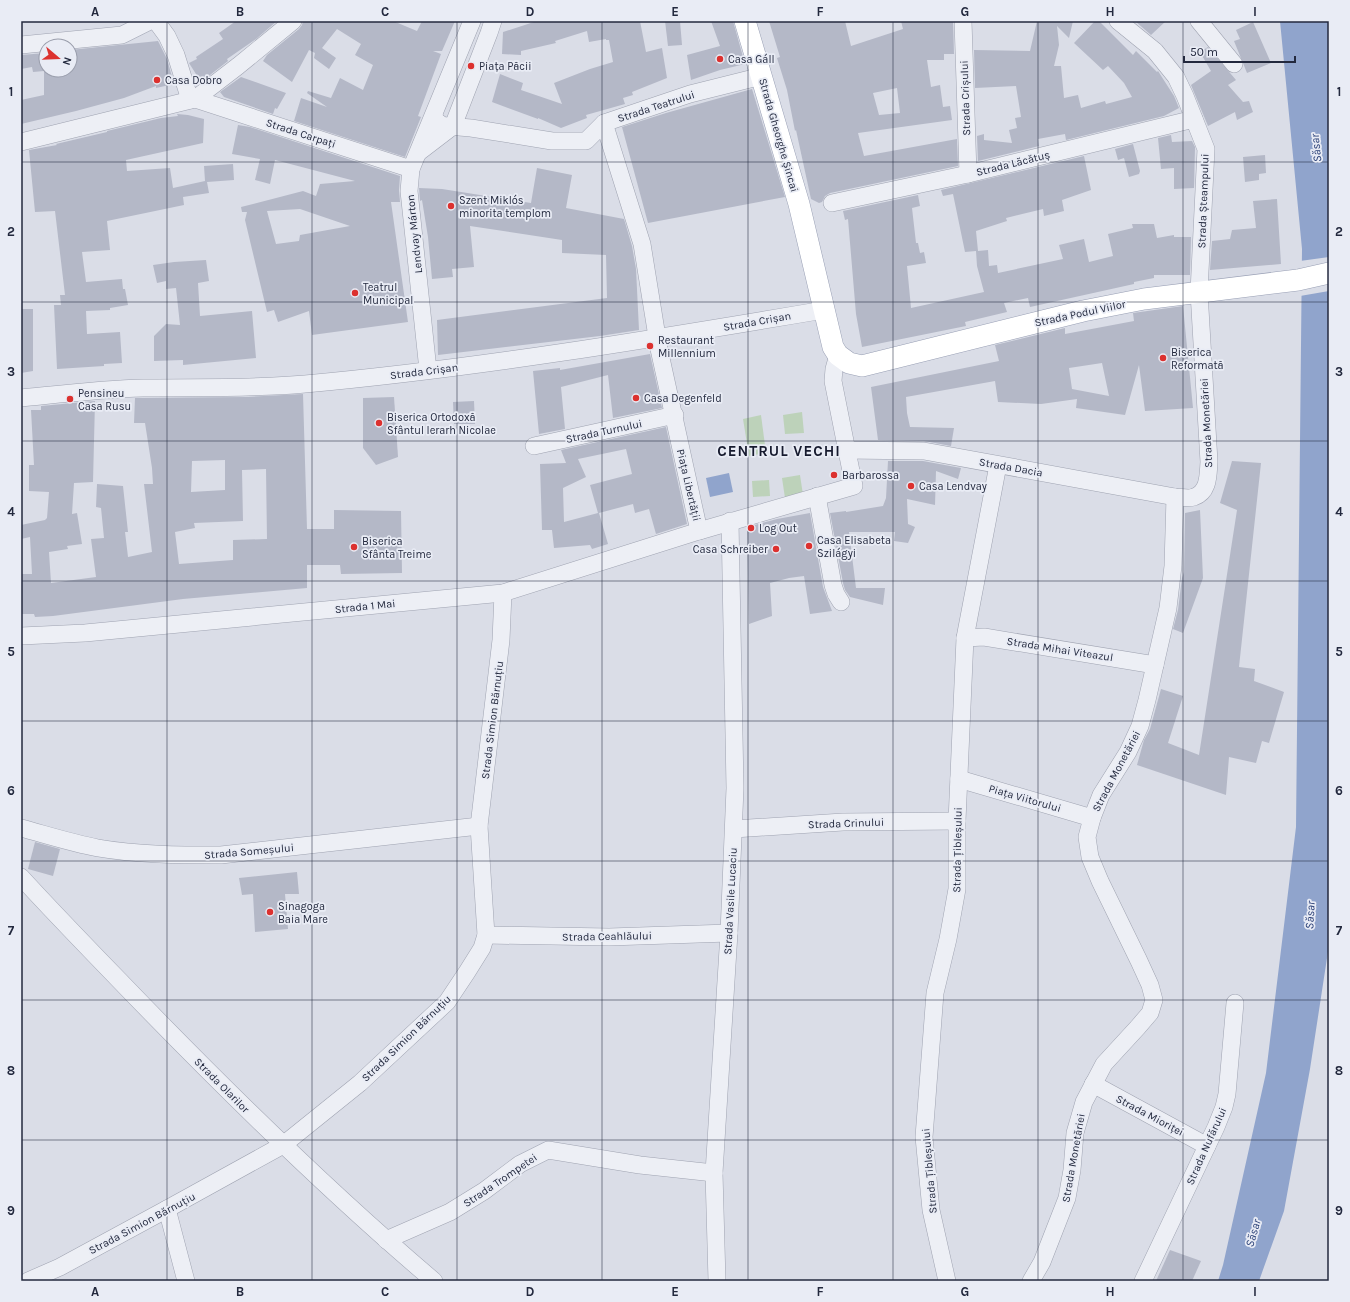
<svg xmlns="http://www.w3.org/2000/svg" width="1350" height="1302" viewBox="0 0 1350 1302" font-family="Karla,sans-serif">
	<rect width="100%" height="100%" fill="#dadde7"/>
	<!-- green -->
	<g fill="#bdd2ba">
		<path d="M802,412l2,21 -19,1 -2,-19z"/>
		<path d="M761,415l5,38 -17,3 -6,-37z"/>
		<path d="M800,475l3,20 -18,3 -3,-20z"/>
		<path d="M769,480l1,16 -17,1 -1,-16z"/>
	</g>
	<!-- water -->
	<g fill="#90a4cc">
		<path d="M1280,21h49v924l-19,124 -26,142 -25,70h-41l5,-16 43,-192 30,-246 6,-578z"/>
		<path d="M729,473l4,19 -23,5 -4,-19z"/>
	</g>
	<!-- pier -->
	<path fill="#dadde7" d="M1329,257v34l-29,5v-35z"/>
	<!-- building -->
	<g fill="#b4b8c7" fill-rule="evenodd">
		<path d="M236,21h41l-21,18 -29,20 1,2 -27,21 -12,-19 8,-4 -1,-2 27,-18 -4,-6z"/>
		<path d="M303,21h90l24,10 5,-10h33l-13,30h-9l8,3 -23,62 3,1 -16,40 -111,-36 7,-23 26,9 -20,-14 1,-2 23,7 9,-20 23,12 10,-25 -18,-10 6,-11 -24,-15 -15,19 14,10 -7,11 -15,-11 1,-5 -6,-3 -17,32 -29,-21 4,-6 32,-26 3,-4z"/>
		<path d="M537,21h103l6,31 16,-4 5,30 -35,14 1,3 -10,3 2,6 -39,11 1,3 -26,10 -23,-10v1l-46,-17 8,-28 23,9 -2,7 41,14 -8,-21 36,-14 23,-7 -4,-22h-3v-1l-17,3 -2,-11 -32,10 1,2 -35,8v4l-19,-1 1,-22z"/>
		<path d="M665,21h15l2,24 -14,1z"/>
		<path d="M711,21h22l12,43 -25,6 -29,10 -4,-25 33,-9z"/>
		<path d="M769,21h76l6,25 52,-17 -2,-8h52l1,33h-10v6h-17l4,27 9,-2 3,22 7,-1 2,14 -94,13 6,23 93,-17 1,27 -128,27 -5,3 -3,6 -3,1 -8,-4 -15,-69 -1,1 -8,-41 -10,-32 3,-1zM897,88l3,25 -21,2 -6,-22z"/>
		<path d="M1037,21h36l-4,17 -12,-12 2,19 -5,21h7l3,32 14,-3 3,13 24,-7 1,3 26,-7 -8,-14 -16,-17 -5,4 -29,-27 21,-22h4l34,34 3,-4 21,21 1,-1 16,25 5,12 -15,8 -98,24 -1,-6 -27,5 1,7 -61,15 -1,-25 7,-2v6l28,3 -3,-13 8,-2 -2,-10 6,-1 -5,-31 -41,2 -1,-38 56,1z"/>
		<path d="M1135,21h31l-15,14z"/>
		<path d="M1253,22l18,41 -24,10 -13,-32 6,-2 -4,-9z"/>
		<path d="M158,41l9,18 7,25 -18,4v-2l-32,12 -48,13 -55,13v-24l23,-5v-24l-11,1 -1,-5 -11,2v-14l25,-2v17h24v-20z"/>
		<path d="M1208,47l28,33 -8,5 15,17 6,-1 4,11 -16,8 -2,-8 -27,14 -17,-41 20,-14 -11,-19z"/>
		<path d="M241,77l45,16 -9,16 -2,-1 -2,6 -49,-17 -4,-5z"/>
		<path d="M752,89l33,108 -137,26 -26,-96 44,-14z"/>
		<path d="M177,114l11,1 16,4 -1,24 -77,17 1,11 43,-3 3,20 32,-7 -1,-15 29,-2 1,16 -27,2 2,11 -26,4 1,8 -77,16 3,29 -28,2 4,30 36,-3 1,10h2l3,16 -18,3v2l-24,1 1,23 33,-2 2,31 -18,1v2l-47,3 -3,-64h7l-1,-10h5l-10,-84 -20,1 -6,-62 28,-5 -1,-1 51,-12v-1l54,-13 17,-2z"/>
		<path d="M238,125l12,2 150,49 -1,14 1,12h-9l17,120 -96,13 -3,-24 -31,11 -4,-12 -7,2 -22,-92 2,-8h-5l-1,-5 62,-16 13,5 4,-12 35,-3 -80,-21 -5,24 -15,-4 5,-21 -28,-5zM300,209l50,17 -50,9 -1,6 -23,3 -9,-33z"/>
		<path d="M1171,135l1,7 20,-1 3,6 -1,41 -20,1v-21l-13,1 -3,-31z"/>
		<path d="M1133,144l7,27 -1,3 -10,3 -5,-19 -6,2 -3,-11z"/>
		<path d="M1265,155l1,18 -7,1v6l-14,2 -2,-25z"/>
		<path d="M1084,156l7,34 -29,10 2,11 -20,5 -1,-7 -37,9 1,3 -31,10 2,20 10,-1 1,16 8,-1 1,8 65,-14 -4,-14 25,-6 5,23 24,-6 -5,-22 25,-6 -1,-4h22l3,14 17,-3v2h17l-1,38h-36v3l-20,4v2l-104,23 -2,-9 -24,5 3,9 -42,10 1,4 -104,21 -6,-33 -8,-95 -3,1 -2,-9 75,-16 2,11 -8,2 4,35h2l2,10 4,-1 2,11 -19,3 4,42 73,-16 -7,-26 -1,-15 -11,1 -12,-58 -10,2 -2,-6z"/>
		<path d="M537,168l35,7 -6,33 58,11 8,27 4,23 3,61 -39,6 -162,19 -1,-35 170,-22 -1,-43 -44,-2v-13l-92,-14 4,41 -22,2 1,8 -21,2 -4,-42 -6,-37 -2,1 -1,-13 23,1 89,14z"/>
		<path d="M1277,199l4,65 -71,6 2,-29 18,-2 2,-9 24,-2 -3,-27z"/>
		<path d="M206,260l3,21 -11,2 2,33 52,-5 4,47 -73,7v-5l-29,1v-25l12,-12 14,1 -4,-37 -10,1v-8l-9,2 -4,-18 21,-3z"/>
		<path d="M1183,306l10,102 -48,3 -6,-46 -14,50 -49,-7 1,-9 -36,5 -43,-2 -3,-21 -89,16 1,16 3,14 44,1 -3,18 -27,-5 -46,-1 -7,-53 128,-26 -4,-16 70,-17v6l69,-13 -1,-8zM1102,363l7,33 -37,-7 -3,-21z"/>
		<path d="M21,309h12v62l-12,2z"/>
		<path d="M650,354l12,54 -49,10 -5,-43 -47,12 4,42 -26,5 -6,-63 27,-3v2z"/>
		<path d="M303,394l4,135h27v-19l67,1 1,62 -61,1 -1,-9h-33v23l-124,11 -130,17 -18,1 -1,-3h-13v-40h11l-2,-37 -9,2v-14l24,-5 2,-2 2,-26 -20,-1v-26h5l-3,-55h10v-4l54,-5 -2,81 -19,1 -2,31 5,-1 5,31 -15,2 1,3 -19,3 2,31 45,-6 -5,-38 13,-1 -3,-30 -5,-1 1,-23 26,2 5,46h-3l3,25 24,-5 -8,-68h9l-1,-16 -7,-45h-11l1,-25 110,-1zM225,460v30l-34,2 1,-31zM266,469l1,70 -34,1v20l-54,4 -4,-32 20,-4 -1,-5 49,-2 -1,-51z"/>
		<path d="M394,397l4,60 -22,8 -13,-17v-50z"/>
		<path d="M474,401l1,23h-21l-1,-22z"/>
		<path d="M666,427l21,97 -31,10 -7,-25 -14,4 -2,-9 -34,9 9,31 -16,5 -2,-4 -36,3 -2,-18h-10l-2,-66 26,-1 -5,-13zM626,449l6,25 -42,11 8,28 -34,9 -1,-34 23,-11 -8,-18z"/>
		<path d="M888,461h35l38,7 -3,11 -22,-8 -1,34 -28,-6 1,25 7,3 -7,16 -14,-2 1,-9h-46l7,56h29l-2,17 -33,-8 -5,-7 -2,-7 -13,-70 16,-2v1l37,-6 3,-8z"/>
		<path d="M1232,461l29,2 -22,204 16,2 -1,12 30,11 -15,51 -7,-2 -6,22 -27,-6 -3,38 -89,-30 7,-25 6,-11 11,-40 22,7 -15,47 31,12 38,-245 -17,-7z"/>
		<path d="M1200,510l3,68 -20,55 -10,-4 5,-19 4,-32 2,-6 1,-59z"/>
		<path d="M810,513l13,74 9,24 -22,3 -6,-38 -15,2 -19,5 2,33 -23,8 -2,-97 30,-8z"/>
		<path d="M35,842l25,7 -7,27 -25,-7z"/>
		<path d="M297,872l2,22h-14l3,35 -33,3 -2,-38 -11,1 -3,-17z"/>
		<path d="M1170,1250l31,11 -9,20h-36z"/>
	</g>
	<g fill="none" stroke-linecap="round" stroke-linejoin="round">
		<defs>
			<g id="minor">
				<path d="M156,21l11,15 9,19 14,45"/>
				<path d="M963,21l5,153"/>
				<path d="M1199,21l35,43"/>
				<path d="M21,45l101,-10 28,-14"/>
				<path d="M195,99l43,-33 55,-45"/>
				<path d="M434,116l2,5 6,4 5,1 24,2 81,13h34l18,-18 86,-29 72,-18"/>
				<path d="M604,123l38,121 17,105 40,182 155,-45 -21,-105 1,-12 4,-14"/>
				<path d="M21,142l174,-43 216,70"/>
				<path d="M419,152l34,-26 36,-93 4,-12"/>
				<path d="M832,203l136,-29 226,-55"/>
				<path d="M428,370l-19,-179 2,-22 61,-148"/>
				<path d="M21,398c40,-4 81,-9 122,-10 54,-1 108,1 162,-4 174,-16 347,-45 519,-74"/>
				<path d="M534,446l141,-31"/>
				<path d="M846,450l78,1 251,46c5,0 14,2 19,0 15,-5 14,-22 15,-35l-10,-170 7,-143 -21,-53 -9,-19 -21,-26 -37,-30"/>
				<path d="M817,496l16,89 3,9 5,8"/>
				<path d="M21,636l64,-3 418,-40 196,-62"/>
				<path d="M965,638l19,-1 171,28"/>
				<path d="M959,779l133,39"/>
				<path d="M21,828c26,7 51,15 77,20 41,7 82,7 123,7l258,-29"/>
				<path d="M734,829l109,-7 114,-1"/>
				<path d="M21,877c32,35 65,69 98,103 101,105 204,207 315,301"/>
				<path d="M486,935l123,2 120,-4"/>
				<path d="M1093,1084l114,62"/>
				<path d="M167,1209l19,72"/>
				<path d="M386,1240l64,-28 34,-21 36,-27 28,-14 92,15 74,8"/>
				<path d="M28,1281l32,-14 107,-58 116,-64 77,-62 87,-81 20,-30 15,-24 4,-13 -7,-109 22,-186 2,-47"/>
				<path d="M717,1281l-3,-108 15,-240 6,-145 -5,-267"/>
				<path d="M947,1281l-16,-71 -7,-73 11,-144 13,-54 9,-50v-68l8,-183 33,-173"/>
				<path d="M1031,1281l11,-19 25,-64 5,-28 3,-37 9,-31 20,-38 34,-37 12,-14 4,-13 -4,-15 -11,-24 -39,-80 -10,-24 -3,-20 5,-19 9,-23 27,-43 12,-26 7,-26 21,-92 5,-42 2,-69"/>
				<path d="M1143,1281l73,-154 8,-20 3,-13 8,-91"/>
			</g>
			<path id="major" d="M745,21l54,183 34,143 5,8 11,8 13,3 221,-55 61,-12 154,-19 31,-7"/>
		</defs>
		<!-- minor casing -->
		<use href="#minor" stroke="#9fa3b1" stroke-width="18"/>
		<!-- major casing -->
		<use href="#major" stroke="#989fb4" stroke-width="22"/>
		<!-- minor -->
		<use href="#minor" stroke="#edeff5" stroke-width="17"/>
		<!-- major -->
		<use href="#major" stroke="#fff" stroke-width="21"/>
	</g>
	<!-- grid -->
	<path fill="none" stroke="#23293e" stroke-width="1" stroke-opacity="0.55" d="M167,21v1260M312,21v1260M457,21v1260M602,21v1260M748,21v1260M893,21v1260M1038,21v1260M1183,21v1260M21,162h1308M21,302h1308M21,441h1308M21,581h1308M21,721h1308M21,861h1308M21,1000h1308M21,1140h1308"/>
	<!-- markers -->
	<g fill="#dc312f" stroke="#e9ecf5" stroke-width="1.5">
		<circle cx="720" cy="59" r="4"/>
		<circle cx="471" cy="66" r="4"/>
		<circle cx="157" cy="80" r="4"/>
		<circle cx="451" cy="206" r="4"/>
		<circle cx="355" cy="293" r="4"/>
		<circle cx="650" cy="346" r="4"/>
		<circle cx="1163" cy="358" r="4"/>
		<circle cx="636" cy="398" r="4"/>
		<circle cx="70" cy="399" r="4"/>
		<circle cx="379" cy="423" r="4"/>
		<circle cx="834" cy="475" r="4"/>
		<circle cx="911" cy="486" r="4"/>
		<circle cx="751" cy="528" r="4"/>
		<circle cx="809" cy="546" r="4"/>
		<circle cx="354" cy="547" r="4"/>
		<circle cx="776" cy="549" r="4"/>
		<circle cx="270" cy="912" r="4"/>
	</g>
	<g text-anchor="middle" stroke-width="3.5" stroke-linejoin="round" paint-order="stroke">
		<!-- poi labels -->
		<g font-size="11" fill="#23293e" stroke="#e9ecf5" text-anchor="start">
			<text x="728" y="63">Casa Gáll</text>
			<text x="479" y="70">Piața Păcii</text>
			<text x="165" y="84">Casa Dobro</text>
			<text x="459" y="204">Szent Miklós<tspan x="459" dy="13">minorita templom</tspan></text>
			<text x="363" y="291">Teatrul<tspan x="363" dy="13">Municipal</tspan></text>
			<text x="658" y="344">Restaurant<tspan x="658" dy="13">Millennium</tspan></text>
			<text x="1171" y="356">Biserica<tspan x="1171" dy="13">Reformată</tspan></text>
			<text x="78" y="397">Pensineu<tspan x="78" dy="13">Casa Rusu</tspan></text>
			<text x="644" y="402">Casa Degenfeld</text>
			<text x="387" y="421">Biserica Ortodoxă<tspan x="387" dy="13">Sfântul Ierarh Nicolae</tspan></text>
			<text x="842" y="479">Barbarossa</text>
			<text x="919" y="490">Casa Lendvay</text>
			<text x="759" y="532">Log Out</text>
			<text x="817" y="544">Casa Elisabeta<tspan x="817" dy="13">Szilágyi</tspan></text>
			<text x="362" y="545">Biserica<tspan x="362" dy="13">Sfânta Treime</tspan></text>
			<text x="768" y="553" text-anchor="end">Casa Schreiber</text>
			<text x="278" y="910">Sinagoga<tspan x="278" dy="13">Baia Mare</tspan></text>
		</g>
		<!-- street labels -->
		<g font-size="11" fill="#23293e" stroke="#e9ecf5">
			<text transform="translate(965 98) rotate(-92)" y="4">Strada Crișului</text>
			<text transform="translate(656 106) rotate(-18)" y="4">Strada Teatrului</text>
			<text transform="translate(301 133) rotate(18)" y="4">Strada Carpați</text>
			<text transform="translate(779 135) rotate(74)" y="4">Strada Gheorghe Șincai</text>
			<text transform="translate(1013 163) rotate(-14)" y="4">Strada Lăcătuș</text>
			<text transform="translate(1203 201) rotate(-88)" y="4">Strada Șteampului</text>
			<text transform="translate(414 234) rotate(-96)" y="4">Lendvay Márton</text>
			<text transform="translate(1080 313) rotate(-12)" y="4">Strada Podul Viilor</text>
			<text transform="translate(757 321) rotate(-10)" y="4">Strada Crișan</text>
			<text transform="translate(424 371) rotate(-7)" y="4">Strada Crișan</text>
			<text transform="translate(1206 423) rotate(-93)" y="4">Strada Monetăriei</text>
			<text transform="translate(604 431) rotate(-12)" y="4">Strada Turnului</text>
			<text transform="translate(1011 467) rotate(10)" y="4">Strada Dacia</text>
			<text transform="translate(689 485) rotate(77)" y="4">Piața Libertății</text>
			<text transform="translate(365 606) rotate(-6)" y="4">Strada 1 Mai</text>
			<text transform="translate(1060 649) rotate(9)" y="4">Strada Mihai Viteazul</text>
			<text transform="translate(492 720) rotate(-83)" y="4">Strada Simion Bărnuțiu</text>
			<text transform="translate(1116 771) rotate(-62)" y="4">Strada Monetăriei</text>
			<text transform="translate(1025 798) rotate(16)" y="4">Piața Viitorului</text>
			<text transform="translate(846 823) rotate(-2)" y="4">Strada Crinului</text>
			<text transform="translate(957 850) rotate(-89)" y="4">Strada Țibleșului</text>
			<text transform="translate(249 851) rotate(-5)" y="4">Strada Someșului</text>
			<text transform="translate(730 901) rotate(-87)" y="4">Strada Vasile Lucaciu</text>
			<text transform="translate(607 936) rotate(-1)" y="4">Strada Ceahlăului</text>
			<text transform="translate(406 1038) rotate(-44)" y="4">Strada Simion Bărnuțiu</text>
			<text transform="translate(222 1085) rotate(45)" y="4">Strada Olarilor</text>
			<text transform="translate(1150 1115) rotate(28)" y="4">Strada Mioriței</text>
			<text transform="translate(1206 1146) rotate(-66)" y="4">Strada Nufărului</text>
			<text transform="translate(1073 1158) rotate(-80)" y="4">Strada Monetăriei</text>
			<text transform="translate(929 1171) rotate(-95)" y="4">Strada Țibleșului</text>
			<text transform="translate(500 1180) rotate(-34)" y="4">Strada Trompetei</text>
			<text transform="translate(142 1223) rotate(-28)" y="4">Strada Simion Bărnuțiu</text>
		</g>
		<!-- water labels -->
		<g font-size="12" font-style="italic" fill="#293f76" stroke="#e9ecf5">
			<text transform="translate(1316 148) rotate(-96)" y="4">Săsar</text>
			<text transform="translate(1310 915) rotate(-87)" y="4">Săsar</text>
			<text transform="translate(1253 1233) rotate(-74)" y="4">Săsar</text>
		</g>
		<!-- district labels -->
		<g font-size="15" font-weight="bold" letter-spacing="1" fill="#161a2e" stroke="#e9ecf5">
			<text x="779" y="456">CENTRUL VECHI</text>
		</g>
	</g>
	<!-- border -->
	<rect width="1350" height="1302" fill="none" stroke="#e9ecf5" stroke-width="44"/>
	<!-- north arrow -->
	<g transform="translate(58 58) rotate(109)"><circle r="19" fill="#e9ecf5" stroke="#9a9eac"/>
	<path d="M0-3L7 15L0 10L-7 15Z" fill="#dc312f"/>
	<text y="-6" font-size="11" font-weight="bold" text-anchor="middle" fill="#23293e">N</text>
	</g>
	<!-- scale -->
	<path d="M1184 56v6h111v-6" fill="none" stroke="#23293e" stroke-width="2"/>
	<text x="1190" y="56" font-size="12" fill="#23293e" stroke="#e9ecf5" stroke-width="3" paint-order="stroke">50 m</text>
	<rect x="22" y="22" width="1306" height="1258" fill="none" stroke="#23293e" stroke-width="1.5"/>
	<g font-size="13" text-anchor="middle" font-weight="bold" fill="#23293e">
		<text x="95" y="16">A</text>
		<text x="240" y="16">B</text>
		<text x="385" y="16">C</text>
		<text x="530" y="16">D</text>
		<text x="675" y="16">E</text>
		<text x="820" y="16">F</text>
		<text x="965" y="16">G</text>
		<text x="1110" y="16">H</text>
		<text x="1255" y="16">I</text>
		<text x="11" y="96">1</text>
		<text x="1339" y="96">1</text>
		<text x="11" y="236">2</text>
		<text x="1339" y="236">2</text>
		<text x="11" y="376">3</text>
		<text x="1339" y="376">3</text>
		<text x="11" y="516">4</text>
		<text x="1339" y="516">4</text>
		<text x="11" y="656">5</text>
		<text x="1339" y="656">5</text>
		<text x="11" y="795">6</text>
		<text x="1339" y="795">6</text>
		<text x="11" y="935">7</text>
		<text x="1339" y="935">7</text>
		<text x="11" y="1075">8</text>
		<text x="1339" y="1075">8</text>
		<text x="11" y="1215">9</text>
		<text x="1339" y="1215">9</text>
		<text x="95" y="1296">A</text>
		<text x="240" y="1296">B</text>
		<text x="385" y="1296">C</text>
		<text x="530" y="1296">D</text>
		<text x="675" y="1296">E</text>
		<text x="820" y="1296">F</text>
		<text x="965" y="1296">G</text>
		<text x="1110" y="1296">H</text>
		<text x="1255" y="1296">I</text>
	</g>
</svg>
